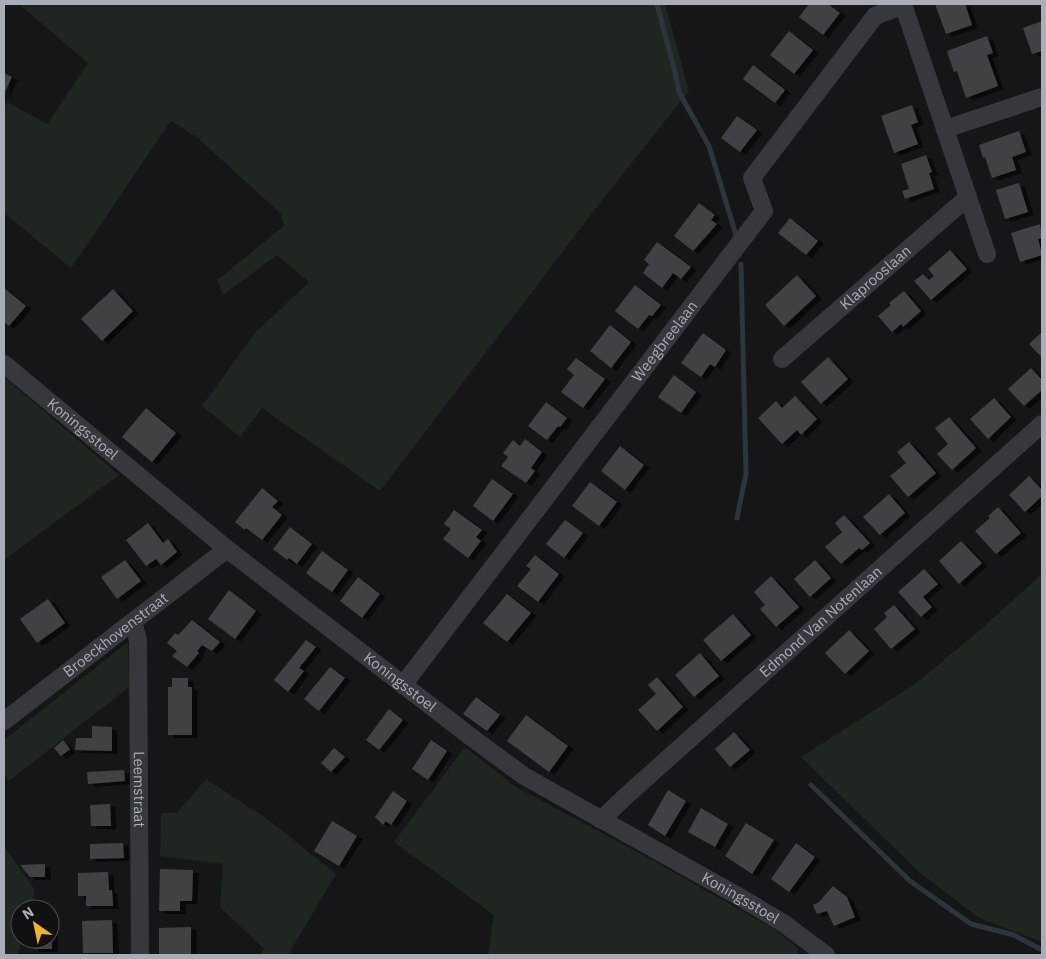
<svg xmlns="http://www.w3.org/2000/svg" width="1046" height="959" viewBox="0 0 1046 959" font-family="'IBM Plex Sans',sans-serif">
	<defs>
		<filter id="shadow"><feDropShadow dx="5.5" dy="3" stdDeviation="0" flood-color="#0009"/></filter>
	</defs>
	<rect width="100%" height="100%" fill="#161618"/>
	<!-- green -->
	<g fill="#1e261f">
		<path d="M19,4h646l24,87 -86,108 -223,292 -118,-83 -22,29 -38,-31 53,-73 54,-51 -32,-27 -54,40 -6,-15 67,-54 -3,-12 -82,-75 -28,-18 -100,147 -67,-55v-105l3,-6 40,22 41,-61z"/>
		<path d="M4,377l115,98 -115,85z"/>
		<path d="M1042,574v368l-63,-24 -60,-46 -118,-115 114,-73 66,-55z"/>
		<path d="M128,642l1,45 -120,94 -5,-7v-34z"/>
		<path d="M465,747l51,40 125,67 133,75 24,19 -2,7h-308l6,-40 -100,-73z"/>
		<path d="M206,779l64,42 66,53 -48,81h-28l4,-6 -44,-42 3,-43 -63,-8 1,-43h16z"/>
		<path d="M4,846l31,44 -5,19h-10v30h2l-4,16h-14z"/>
	</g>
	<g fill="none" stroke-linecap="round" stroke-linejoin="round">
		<!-- stream -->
		<g stroke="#2c353c" stroke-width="5">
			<path d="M657,4l18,68 4,20 30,54 27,89"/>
			<path d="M737,518l9,-44 -5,-210"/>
			<path d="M811,785l99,96 61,43 43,11 28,15"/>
		</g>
	</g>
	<!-- building -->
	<g fill="#404145" filter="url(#shadow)">
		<path d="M809,4h19l12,9 -17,22 -24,-18z"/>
		<path d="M935,4h30l7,21 -26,9z"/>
		<path d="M1042,21v30l-10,3 -9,-26z"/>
		<path d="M789,31l24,19 -19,24 -24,-19z"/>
		<path d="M987,36l6,17 -6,2 11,31 -32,12 -9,-27 -3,1 -7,-21z"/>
		<path d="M753,65l32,25 -10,13 -32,-24z"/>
		<path d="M4,73l8,4 -8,17z"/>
		<path d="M912,105l6,17 -7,3 7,19 -24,9 -13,-37z"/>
		<path d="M737,116l20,14 -17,22 -19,-14z"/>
		<path d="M1019,131l7,21 -14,5 4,13 -24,8 -7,-21 -2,1 -4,-13z"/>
		<path d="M926,155l6,17 -3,1 5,16 -29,10 -3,-8 7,-2 -8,-25z"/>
		<path d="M1019,183l9,29 -23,7 -9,-29z"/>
		<path d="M699,203l16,12 -4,5 6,4 -24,27 -19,-15z"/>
		<path d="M790,218l28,23 -12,14 -28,-22z"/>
		<path d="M1040,224l2,14 -4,1 4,16 -22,7 -9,-29z"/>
		<path d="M657,242l34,25 -10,12 -8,-6 -11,15 -19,-15 6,-9 -5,-4z"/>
		<path d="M950,250l17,19 -36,31 -17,-19 9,-7 6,6 5,-4 -6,-7z"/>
		<path d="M797,275l19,21 -32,30 -19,-21z"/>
		<path d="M635,285l26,20 -9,11 -3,-1 -11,14 -23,-18z"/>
		<path d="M4,288l22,18 -17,20 -5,-4z"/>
		<path d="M113,289l20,22 -31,30 -21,-22z"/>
		<path d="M904,291l17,20 -18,16 -2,-3 -9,8 -14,-16 13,-11 -2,-2z"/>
		<path d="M610,325l21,17 -20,26 -21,-17z"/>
		<path d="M1042,332v26l-13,-14z"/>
		<path d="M703,333l23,17 -11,17 -5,-3 -9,13 -20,-14z"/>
		<path d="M828,357l20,22 -27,25 -20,-22z"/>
		<path d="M576,358l29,21 -22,29 -22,-16 13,-17 -7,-6z"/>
		<path d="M1031,368l11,12v10l-18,16 -16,-17z"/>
		<path d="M674,375l22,17 -15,21 -23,-16z"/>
		<path d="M795,396l22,23 -16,16 -4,-5 -15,14 -24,-26 18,-17 6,7z"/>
		<path d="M994,398l17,19 -23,22 -18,-20z"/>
		<path d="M546,402l21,16 -7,9 -2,-1 -11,14 -19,-14z"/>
		<path d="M146,408l30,25 -24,29 -30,-25z"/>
		<path d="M949,417l27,31 -24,22 -15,-16 11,-10 -13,-16z"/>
		<path d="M525,439l17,13 -11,16 4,3 -9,12 -25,-17 7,-9 -5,-4 10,-13 7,6z"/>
		<path d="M909,442l27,31 -28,24 -18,-21 16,-13 -9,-11z"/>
		<path d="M620,446l24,19 -19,25 -24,-19z"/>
		<path d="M1029,476l13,14v6l-17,16 -16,-17z"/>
		<path d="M492,479l21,15 -20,27 -20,-15z"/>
		<path d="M590,482l27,20 -18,24 -27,-20z"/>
		<path d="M262,488l16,13 -6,6 10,8 -20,25 -16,-12 -1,2 -10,-8z"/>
		<path d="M889,494l16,19 -25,22 -17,-18z"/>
		<path d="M998,507l23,26 -25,21 -21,-23 15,-13 -2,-2z"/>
		<path d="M454,510l28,20 -6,7 5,4 -13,17 -25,-19 8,-10 -7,-5z"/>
		<path d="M844,515l26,28 -8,7 -3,-2 -18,16 -16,-17 17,-15 -7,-9z"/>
		<path d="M565,520l18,13 -19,25 -18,-14z"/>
		<path d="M148,523l15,20 5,-4 9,13 -16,13 -5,-6 -10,7 -20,-26z"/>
		<path d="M290,527l22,17 -15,20 -8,-6 -2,2 -14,-11z"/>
		<path d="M961,541l21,22 -23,21 -20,-23z"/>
		<path d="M322,551l26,19 -16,22 -26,-19z"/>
		<path d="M535,555l24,19 -21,28 -21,-16 14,-17 -5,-3z"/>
		<path d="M125,560l16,21 -24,18 -16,-22z"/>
		<path d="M815,560l16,18 -21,19 -16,-18z"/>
		<path d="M924,569l14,15 -15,13 9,10 -11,10 -23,-25z"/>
		<path d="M771,576l28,31 -23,20 -16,-18 5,-4 -11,-13z"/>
		<path d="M358,577l22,17 -18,24 -22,-17z"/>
		<path d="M229,590l27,21 -21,28 -27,-20z"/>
		<path d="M507,594l24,19 -24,29 -24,-19z"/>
		<path d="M48,599l17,24 -28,20 -17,-24z"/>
		<path d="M894,605l21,24 -24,20 -17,-20 13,-12 -3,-4z"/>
		<path d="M733,614l18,21 -30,26 -18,-21z"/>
		<path d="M192,620l28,22 -8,9 -10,-6 -5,6 2,2 -12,14 -15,-11 5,-5 -10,-8 8,-10 3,2z"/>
		<path d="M849,630l20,21 -24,23 -20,-21z"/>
		<path d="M306,640l10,7 -17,21 5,3 -16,21 -14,-12z"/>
		<path d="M700,653l19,23 -25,21 -19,-22z"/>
		<path d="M330,667l15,11 -26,33 -15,-12z"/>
		<path d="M657,677l26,30 -26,24 -19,-21 18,-16 -8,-9z"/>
		<path d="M172,678h16v9h4v48h-24v-48h4z"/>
		<path d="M476,697l24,18 -13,16 -24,-17z"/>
		<path d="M389,709l14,11 -24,30 -13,-10z"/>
		<path d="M526,715l42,31 -19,26 -42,-31z"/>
		<path d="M92,726l20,1v24l-37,-1 1,-12h16z"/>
		<path d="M734,732l16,18 -20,17 -15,-18z"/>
		<path d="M63,740l7,9 -9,7 -7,-8z"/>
		<path d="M431,740l16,11 -19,29 -16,-11z"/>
		<path d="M334,748l11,9 -14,15 -10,-9z"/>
		<path d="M124,770l1,11 -37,3 -1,-12z"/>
		<path d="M668,790l18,11 -21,35 -17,-11z"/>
		<path d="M393,791l14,10 -16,24 -5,-4 -3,4 -8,-8z"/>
		<path d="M110,804l1,22h-20l-1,-21z"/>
		<path d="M701,808l27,16 -13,23 -27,-15z"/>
		<path d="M332,821l25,15 -18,30 -25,-15z"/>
		<path d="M746,823l28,17 -22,34 -27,-18z"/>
		<path d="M123,843l1,15 -34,1v-15z"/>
		<path d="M796,843l19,14 -26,35 -18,-13z"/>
		<path d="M45,864v13h-15l-10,-12z"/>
		<path d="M160,869l33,1 -1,31h-12v10h-21z"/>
		<path d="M108,872l1,18h3l1,16h-27v-10h-8v-23z"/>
		<path d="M833,886l14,11 8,20 -21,9 -7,-15 -10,3 -4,-9 6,-3z"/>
		<path d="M50,913h2v36h-19v-10h17z"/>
		<path d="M112,920l1,33h-30l-1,-32z"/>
		<path d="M191,927v28h-32v-27z"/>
	</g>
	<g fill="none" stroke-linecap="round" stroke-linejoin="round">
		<!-- minor -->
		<g stroke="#37383d" stroke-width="18">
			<path d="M903,4l84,250"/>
			<path d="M945,129l97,-32"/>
			<path id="s1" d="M782,359l186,-162"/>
			<path id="s2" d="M4,364l223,185 248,191 49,36 214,120 45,27 43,32"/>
			<path id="s3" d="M133,622l5,18 2,315"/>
			<path id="s4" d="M403,685l361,-474 -12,-33 123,-162 29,-11"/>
			<path id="s5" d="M4,721l223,-172"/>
			<path id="s6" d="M601,820l25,-24 416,-372"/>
		</g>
	</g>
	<g text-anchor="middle" stroke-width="4.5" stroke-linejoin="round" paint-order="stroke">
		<!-- street labels -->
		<g font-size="15" fill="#a8adb8" stroke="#111113">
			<text dy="5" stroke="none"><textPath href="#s1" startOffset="124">Klaprooslaan</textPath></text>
			<text dy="5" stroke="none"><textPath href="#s4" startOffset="432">Weegbreelaan</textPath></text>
			<text dy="5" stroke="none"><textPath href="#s2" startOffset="102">Koningsstoel</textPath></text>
			<text dy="5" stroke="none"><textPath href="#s6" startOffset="296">Edmond Van Notenlaan</textPath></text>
			<text dy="5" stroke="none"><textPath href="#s5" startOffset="141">Broeckhovenstraat</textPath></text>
			<text dy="5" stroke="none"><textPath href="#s2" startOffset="508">Koningsstoel</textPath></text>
			<text dy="5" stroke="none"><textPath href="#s3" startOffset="168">Leemstraat</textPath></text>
			<text dy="5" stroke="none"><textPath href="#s2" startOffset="912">Koningsstoel</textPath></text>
		</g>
	</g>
	<!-- border -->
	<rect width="1046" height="959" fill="none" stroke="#a8adb8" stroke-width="10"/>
	<!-- north arrow -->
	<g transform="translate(35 924) rotate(327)"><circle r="24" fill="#111113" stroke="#4d4f55"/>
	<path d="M0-4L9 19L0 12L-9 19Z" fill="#f2b134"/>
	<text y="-8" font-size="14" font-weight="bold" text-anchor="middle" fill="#a8adb8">N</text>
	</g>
</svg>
